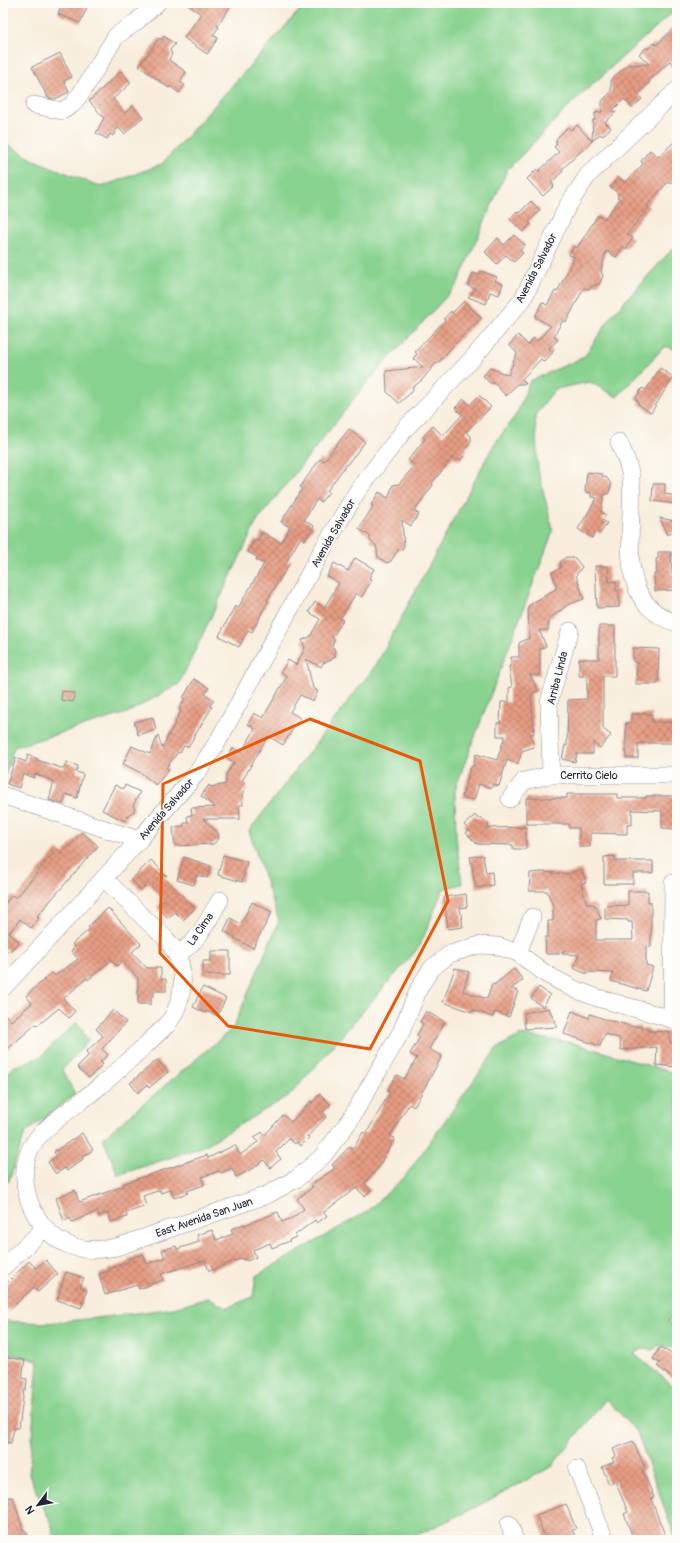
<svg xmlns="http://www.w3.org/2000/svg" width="680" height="1543" viewBox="0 0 680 1543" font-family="Pangolin,sans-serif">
	<defs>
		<pattern id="building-cross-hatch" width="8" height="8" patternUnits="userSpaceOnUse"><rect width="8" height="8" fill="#e69c83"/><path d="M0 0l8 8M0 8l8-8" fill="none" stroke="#ba7f6c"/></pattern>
	</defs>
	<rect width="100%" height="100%" fill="#fdfcf7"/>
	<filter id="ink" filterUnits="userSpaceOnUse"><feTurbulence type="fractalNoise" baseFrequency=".025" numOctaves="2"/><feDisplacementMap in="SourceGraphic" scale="8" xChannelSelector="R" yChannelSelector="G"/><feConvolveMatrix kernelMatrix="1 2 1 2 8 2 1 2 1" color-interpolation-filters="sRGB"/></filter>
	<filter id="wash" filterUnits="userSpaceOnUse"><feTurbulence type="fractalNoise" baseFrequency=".012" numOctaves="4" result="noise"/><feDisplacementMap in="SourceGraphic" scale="16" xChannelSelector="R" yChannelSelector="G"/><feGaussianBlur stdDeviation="0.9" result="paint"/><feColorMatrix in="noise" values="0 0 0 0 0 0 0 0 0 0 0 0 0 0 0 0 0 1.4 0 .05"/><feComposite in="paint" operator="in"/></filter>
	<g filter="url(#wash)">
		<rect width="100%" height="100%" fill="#f8eddc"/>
		<!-- grass -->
		<g fill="#88d28f" stroke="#557a65">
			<path d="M306,3h371v5l-103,93 -67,69 -50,115 -87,94 -113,142 -78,163 -52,29 -113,34 -11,35v-640l31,18 67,27 61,-23z"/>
			<path d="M677,244v106l-12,-4 -48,51 -27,-15 -35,7 -20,26 3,55 15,61 -98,258 1,48 6,47 -19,5 -23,57 -130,149 -88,52 -84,28 -15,-37 130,-110 46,-107 -30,-90 127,-166 117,-219 24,-33 13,-32 54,-24 29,-43z"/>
			<path d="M77,1022l11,19 -26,29 13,24 -50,39 -16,48 -6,5v-109l10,-10 27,-10z"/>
			<path d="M521,1035l52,8 104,31v239l-9,8 9,8v20l-18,-4 -5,5 -13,-1 -7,5 43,35v151h-1l-39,-108 -31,-33 -55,68 -75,40 -69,33h-353l-2,-14 -23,-51 9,-114 -35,-9v-31l44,2 50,-5 77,-10 34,-10 18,10 27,-11 3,-21 110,-64 38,-34 93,-130z"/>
		</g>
		<g id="blocks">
			<!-- building -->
			<g fill="url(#building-cross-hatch)">
				<path d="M62,3h27l-9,20 -22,-9z"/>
				<path d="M185,3h48l-16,23 2,1 -6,8 5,3 -11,16 -23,-16 17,-24z"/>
				<path d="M677,25v44l-7,-8 -21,20v2l-11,12 4,4 -10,9 -8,-9 -11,11v2h3l-11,10 6,6 -9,8 -2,-2 -8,7 1,-21h2v-7l7,-1v-11l9,-9v-13l17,-14 21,-1 -10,-10 8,-7 1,2 6,-6 2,2z"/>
				<path d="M164,36l11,8 -5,6 2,4 -3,6 17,12 -6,10 5,3 -6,8 -9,-7 -1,2 -30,-22 20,-28 3,2z"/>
				<path d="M60,53l12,24 -8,4 5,11 -14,7 -7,-1 -16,-31z"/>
				<path d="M121,71l10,12 -18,16 12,14 8,-7 10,11 -19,17 -6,-7 -5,9 -3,-2 -3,5 -11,-6 8,-15 -15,-17z"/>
				<path d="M577,125l15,16 -30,28 1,2 -12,12 3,3 -11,10 -16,-17 10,-10 2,2 20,-19 -5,-5 3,-3 -2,-2 2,-1 -1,-2 12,-12 3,3z"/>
				<path d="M677,139v38l-7,7 -2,-2 -21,23 2,2 -22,27 6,4 -7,11 -3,-2 -7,10 -10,-6 -5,20 2,5 -4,8 -5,1 -5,4 -5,-1 -18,34 -3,-2 -9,16 4,4 -9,8 4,4 -9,10 -3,-3 -19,20 4,5h-9l-11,12 -12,-13h-4l-7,-7 7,-8 18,7 9,-22 -8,-8 9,-10 10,10 6,-7 3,3 14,-15 -16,-9 7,-15 5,3 8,-14 2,1 18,-35 -6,-2 5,-9 3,2 21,-33 6,4 16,-20 -3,-2 2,-3 -9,-7 8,-10 7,6 18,-19 -2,-3 9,-11 8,7z"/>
				<path d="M531,201l9,9 -11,12 2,2 -8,8 -13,-13 7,-8 2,2z"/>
				<path d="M514,235l11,10 -5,5 3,3 -9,9 -8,-7 -9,9 -12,-12 13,-14 6,7z"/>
				<path d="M481,271l16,6 -2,4 8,3 -4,11 -9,-3 -4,12 -18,-7 8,-8 -8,-3 5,-13 6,2z"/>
				<path d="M464,301l17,17 -29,29 -15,17 -1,-1 -14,17 -10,8 2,2 -15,13 -12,-11 -1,-21 37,-4 -10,-9 4,-4 -2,-2 30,-32 -1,-1 7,-8 1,2z"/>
				<path d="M660,368l13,9 -22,36 -13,-9 1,-2 -4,-3 7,-11 4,2z"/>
				<path d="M479,395l12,12 -25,25 5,4v6l-6,8 1,4 -5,5 -4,1 -4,-3 -21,26 1,2 -19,26 5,3 -8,12 -9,-6 2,26 -2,3 -4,1 -7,11 -4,2 -9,-6 -2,-12 -6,-4v-5l-11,-7 14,-23 -2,-1 8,-13 9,6 5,-13 6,-1 16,-19 -7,-5 17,-21 -2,-2 10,-11 10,10 19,-21 -7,-7 9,-9 6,6z"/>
				<path d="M349,429l16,13 -25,31 -13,18 2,1 -8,10 -4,-3 -13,21 10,6 -9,14 -4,-3 -14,24 3,2 -23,37 1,1 -16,31 -4,-2 -9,17 -20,-11 16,-30 3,2 26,-44 -8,-4 1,-3 -9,-5 7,-13 3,2 4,-9 19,11 9,-16 -9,-5 21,-33 -2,-2 20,-28 4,2z"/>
				<path d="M587,472l15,2v2l5,2 4,6v3l-3,7 -4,1 -3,17 5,3 -4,5 5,3 -7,11 -4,-3 -4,7 -14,-9 19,-31 -6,-1v-4l-6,-1z"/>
				<path d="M653,484h12v10l12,2 -1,8 -24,-3z"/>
				<path d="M660,518l15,3 2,10 -10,4z"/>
				<path d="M658,552h13l1,22h5v16l-22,1 -1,-17h3l-1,-15h2z"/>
				<path d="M566,557l9,1 7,9 -6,8 8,24 -15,5 -20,15 -1,11h-9l7,16 -6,3v26h-10l8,16 -7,3 3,40h-4l4,13 -12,4 -4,13 -11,-4 -8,26 -6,-2 -1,4 -13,-4 -5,16 -12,-3 9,-31 2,1 3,-13 21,6 8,-24h-8v-13h3l1,-21h8v-14l3,-1 -3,-21h2v-9h8v-14l10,-5 -1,-32 29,-18 -5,-16 9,-4 -1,-6z"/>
				<path d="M355,558l19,11 -5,9 3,1 -10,18 -6,-4 -16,26 3,1 -11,18 3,1 -3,6 3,6v6l-4,3 -8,3 -2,4 -15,-8 7,29 5,3 -5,10 -13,-6 -10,17 10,6 -17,27 -15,-9 -26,45 3,3 1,4 -4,6 1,11h-4l1,14h-37l15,14 1,6 -6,5 -38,2 -2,-19 11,-1v-3h4l-1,-7 5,-1 -1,-7 24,-1 -14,-11 8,-11 2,2 15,-3v-9l8,-13 -7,-4 6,-10 8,5 14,-24 -7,-5 6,-11 9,5 24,-42 -6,-4 7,-12 8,5 9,-17 -3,-8 8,-3 10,-18 -11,-7 6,-10 9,6 15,-25 -12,-7 7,-13 14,8z"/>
				<path d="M595,566h13l1,16 7,-1v10l3,-1v17l-22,1z"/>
				<path d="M599,626h16v50h-12v53l8,6 -11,13 -7,-6v12h-16l-2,8 -13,-3 3,-14 2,1 1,-46 19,-1v-23h-8v-17h20z"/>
				<path d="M633,648l26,1 -1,35h-22l1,-22h-4z"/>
				<path d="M194,679l15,9 -4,6 9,6 -4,6 2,1 -24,40 -4,-1 -4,7 -2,-1 -12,16 3,1 -13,16 -15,-12 -18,-9 9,-18 18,8 8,-19 4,13 19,-37 -2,-1 6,-11 -2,-1z"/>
				<path d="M62,691l13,2 -2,9 -12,-2z"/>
				<path d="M631,714h21v8l25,1v20h-39v15h-12v-35h5z"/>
				<path d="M153,717l3,13 -18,5 -4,-13z"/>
				<path d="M28,755l10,4 -1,1 27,9 2,-7 12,4 -2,6 7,2 -6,24 -11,-4 -3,10 -14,-4 5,-19 -19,-7 -1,4 -11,-4 -4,14 -12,-4 9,-26 10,4z"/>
				<path d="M115,785l8,4 2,-4 15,7 -7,14 2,3 -2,3 -4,2 -4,7 -23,-11z"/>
				<path d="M567,794h50v4h29v-2h31v33l-15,-1v-17l-30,-1v15h-5v9l-37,-1v14h-11v-19h-10v-4h-43v-26h41z"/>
				<path d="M475,815l2,3h4l7,5v5l38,-1v22h-13v-4l-36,-1 -11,-11 3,-3 -5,-5z"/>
				<path d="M82,832l16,14 -61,70 2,2 -8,10 -11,-9 -11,14 10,9 -10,10 -6,-5v-41l9,-11 4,3 41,-49 5,5z"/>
				<path d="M223,855l24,7 -5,20 -24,-7z"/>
				<path d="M483,855l3,18 6,-1 1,13 -17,3 -6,-31z"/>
				<path d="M615,856v5h38v12h-20v11h-29v-27z"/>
				<path d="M184,857l27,9 -4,12 -10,-3 -3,10 -17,-5z"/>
				<path d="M151,860l16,16 -7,-2 35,34 -12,12 -8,-8 -7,6 -11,-11 7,-7 -16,-17 -7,7 -10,-10z"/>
				<path d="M581,869l5,13 -5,2 6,20h7v2h2l5,13 -5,1v20h37l-1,-18h-4v-2l-23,-1v-13l23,-1v-14h20v11h3v45h-5v18l7,2 -7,24 -35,-10 2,-8 -25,-1 -1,2 -14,-6 6,-13 -17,-1 3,-5 -6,5h-13l-1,-17h3v-16h5v-15l-6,-15h-18l1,-18 12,-1 27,2z"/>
				<path d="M466,894l1,13 -7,1 3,19 -15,2 -4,-32z"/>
				<path d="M252,902l20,10 -19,36 -19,-10 1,-1 -11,-6 6,-13 11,6z"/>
				<path d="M108,908l33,36 -9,8 15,16h14v11h5v12h-12v5h-3v8h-13v-26l-16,-17 -5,5 -6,-6 -23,20 -1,-2 -24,21 12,12 -6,7 -10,-10 -22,18 -1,-2 -33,29v-41l8,9 21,-18 -6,-7 26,-23 3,3 23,-17 -7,-8 4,-4 -3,-3 18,-15 -2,-2z"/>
				<path d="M211,951h19v24h-27v-14h8z"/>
				<path d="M455,968l14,4 -6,19 24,8 5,-15 2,1 20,-16 9,11 -12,9 7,2 -9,26 -14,-5 -2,5 -20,-7 -1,2 -29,-10z"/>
				<path d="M203,987l23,11 -9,18 -11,-5 -1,2 -12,-6z"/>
				<path d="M539,987l11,8 -7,12 -12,-9z"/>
				<path d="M549,1008l8,19 -32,2 -1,-16z"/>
				<path d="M113,1010l13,12 -24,27 6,6 -8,7 3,2 -14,14 -12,-11 12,-12 -3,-3 17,-16 -7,-7z"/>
				<path d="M426,1011l19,11 -16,27 13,7 -28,51 -5,-3 -19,32 5,2 -17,30 -14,15 7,7 -6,6 -9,-8 -32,24 3,4 -10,7 -2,-3 -20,15 1,2 -7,3 1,1 -18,7 -2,-5 -17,7 3,7 -9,4 -1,-2 -3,1 -1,-2 -33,13 -4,-11 -44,14 2,6 -24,9 -2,-4 -32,10 -6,-21 10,-3v-2l20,-7 -1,-3 15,-5 4,10 18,-6 -3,-8 14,-4 1,3 22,-7 -2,-7 15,-5 4,10 17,-6 -2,-5 13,-5 1,1 33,-13 4,10 10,-4 12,-9 -7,-10 16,-12 -2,-2 24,-17 -3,-3 18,-19 3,3 10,-17 3,2 24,-42 -3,-1 10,-16 7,4 13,-21 -7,-4 10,-17 -3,-2 6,-11 -3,-2z"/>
				<path d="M572,1011l17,7 1,-4 23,8v-1l21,6 7,-1v2h7v3l22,1v11l7,1v23l-21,-2 1,-18 -36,3 -2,-12 -14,-4 -5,12 -36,-12z"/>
				<path d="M157,1060l11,12 -19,16 -2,-3 -9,8 -8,-10z"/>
				<path d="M320,1094l11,11 -8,7 4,4 -20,21 2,1 -8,8 -4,-4 -2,2 -6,-5 -13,13 5,7 -11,9 -6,-8 -10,8 -18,9 -4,-9 -11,5 -2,-2 -17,6 2,8 -17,6 1,2 -14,5 -3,-9 -10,4 -1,-3 -17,6 3,10 -20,7 1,4 -16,5 -3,-9 -9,3 -2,-5 -25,11 -2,-4 -6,3 -8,-23 19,-8 4,12 45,-16 -1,-2 84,-29 1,3 27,-13 5,10 18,-13 -4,-4 8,-6 2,4 19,-21 8,7 20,-21 1,2z"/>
				<path d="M82,1133l11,17 -11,7 1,2 -16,12 -2,-3 -8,5h-2l-7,-11 9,-6 -3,-4z"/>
				<path d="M46,1260l12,14 -20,18 -4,-5 -26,24 -5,-5v-19l26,-26 7,7z"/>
				<path d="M66,1272l18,6 -4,9 7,3 -6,18 -24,-8z"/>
				<path d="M660,1347l17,10v25l-20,-16 3,-3 -7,-4z"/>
				<path d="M3,1357l22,3 -3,18 5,1 -1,11h-2l-5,38h-5l-3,15 -8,-1z"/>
				<path d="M633,1441l12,27 -3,2 12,27 -3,2 16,41h-33l-10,-26 4,-2 -13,-31 -6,3 -7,-17 12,-5 -2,-4 4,-2 -3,-7z"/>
				<path d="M13,1497l10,33h2l5,10h-27l3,-10 -3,1v-33z"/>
				<path d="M566,1504l10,25 -4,1 5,10h-31l-10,-25z"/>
			</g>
		</g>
	</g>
	<g filter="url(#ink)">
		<use href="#blocks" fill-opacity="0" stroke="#8d888c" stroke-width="1"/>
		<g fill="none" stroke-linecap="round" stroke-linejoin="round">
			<defs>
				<g id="minor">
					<path d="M34,105l28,6 10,-6 10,-13 34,-56 20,-14 21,-19"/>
					<path d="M619,442c5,12 11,24 12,37 4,51 -19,125 46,144"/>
					<path d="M551,775l-2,-73 21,-71"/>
					<path d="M5,796l134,44"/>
					<path d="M510,799l14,-18 27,-6h126"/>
					<path d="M104,878c13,13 26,26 39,39 8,8 17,15 24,23 22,26 19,59 0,85 -22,20 -44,42 -67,61 -19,16 -40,29 -57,46 -28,26 -21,69 2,96 20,23 47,25 75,18l147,-51 29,-16 26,-22 28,-37 51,-88 19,-46 12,-18 18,-14 29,-9 19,1 20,7 28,21 28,15 24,9 74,21h5"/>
					<path d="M518,953l14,-36"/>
					<path d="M176,954c22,-9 32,-35 44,-54"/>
					<path d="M3,988l136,-148 58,-67 21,-32 102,-187 38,-64 47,-61 68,-71 50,-59 44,-92 21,-32 89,-85"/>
					<path d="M672,1019l1,-136"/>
					<path d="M3,1267l42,-39"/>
					<path d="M577,1469l28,71"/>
					<path d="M509,1524l6,16"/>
				</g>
			</defs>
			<!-- minor casing -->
			<use href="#minor" stroke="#8d888c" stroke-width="18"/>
			<!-- minor -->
			<use href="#minor" stroke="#fff" stroke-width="17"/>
		</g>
	</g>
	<!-- marked area -->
	<path fill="none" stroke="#e8590c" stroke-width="3" stroke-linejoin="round" d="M310,719l110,42 28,140 -78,148 -142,-23 -68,-73 3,-169z"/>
	<g text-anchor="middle" stroke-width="3.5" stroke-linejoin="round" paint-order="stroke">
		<!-- street labels -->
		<g font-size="11" fill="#22223b" stroke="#fdfcf7">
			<text transform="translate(536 268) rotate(-63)" y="4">Avenida Salvador</text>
			<text transform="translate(333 533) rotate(-60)" y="4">Avenida Salvador</text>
			<text transform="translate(557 678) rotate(-76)" y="4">Arriba Linda</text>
			<text x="589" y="779">Cerrito Cielo</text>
			<text transform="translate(166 809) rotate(-49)" y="4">Avenida Salvador</text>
			<text transform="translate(200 929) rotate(-55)" y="4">La Cima</text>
			<text transform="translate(204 1217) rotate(-19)" y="4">East Avenida San Juan</text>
		</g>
	</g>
	<!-- margin -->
	<rect width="680" height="1543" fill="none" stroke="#fdfcf7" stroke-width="16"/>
	<!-- north arrow -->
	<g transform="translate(38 1505) rotate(238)" stroke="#fdfcf7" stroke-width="3" paint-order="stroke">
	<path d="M0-3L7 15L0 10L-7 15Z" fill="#22223b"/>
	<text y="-6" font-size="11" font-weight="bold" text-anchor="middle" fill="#22223b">N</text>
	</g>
</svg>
